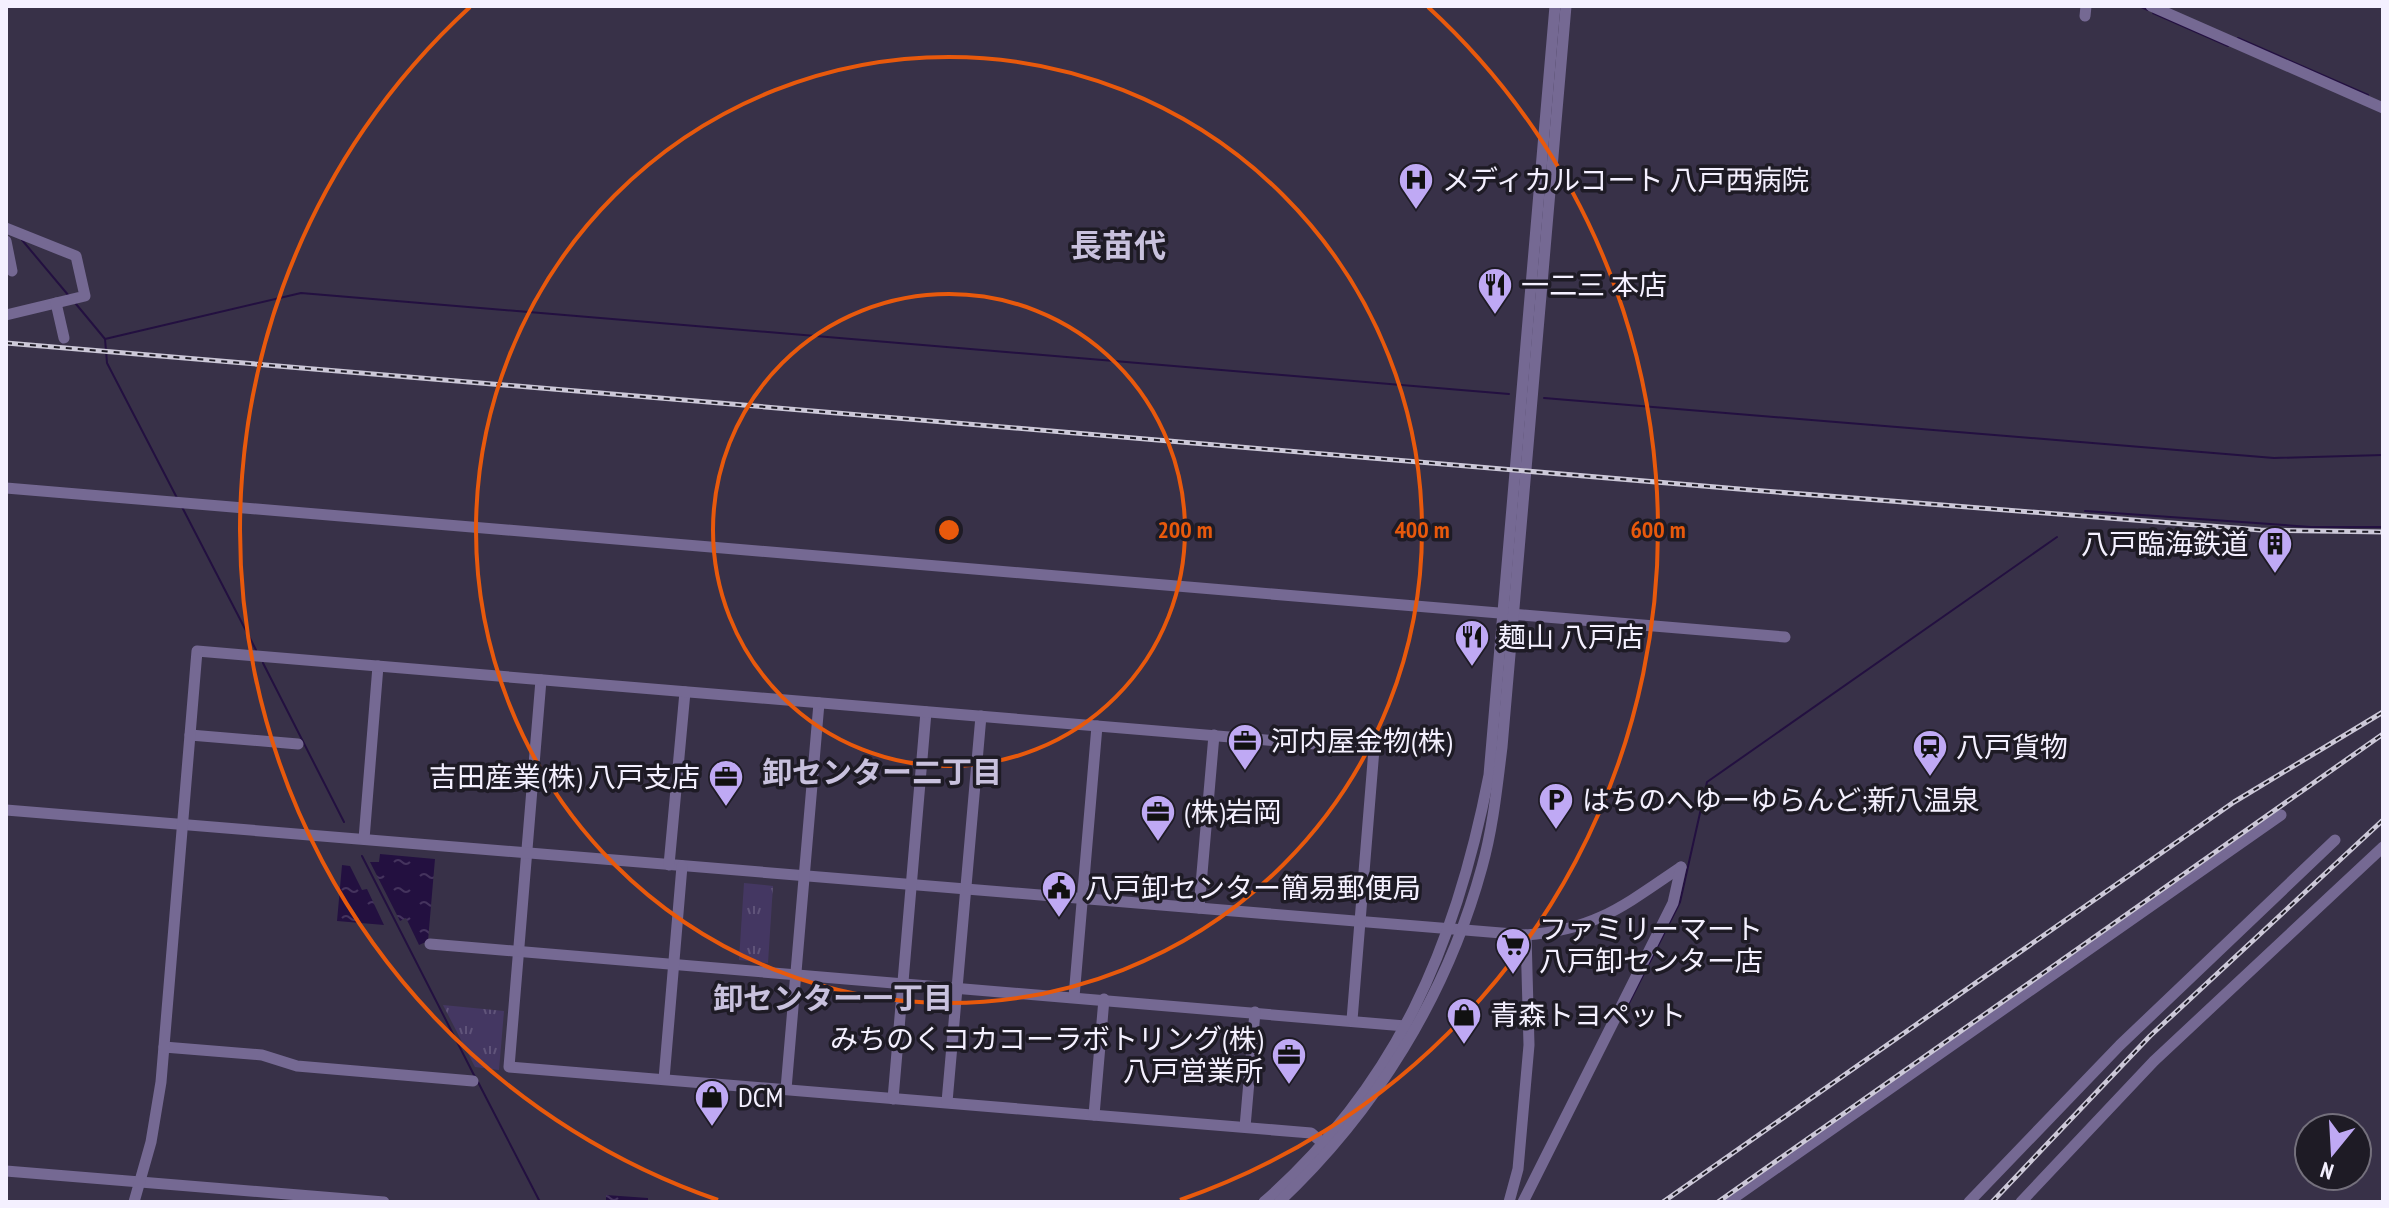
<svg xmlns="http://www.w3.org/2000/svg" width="2389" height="1208" viewBox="0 0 2389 1208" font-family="'PT Sans Narrow','Noto Sans JP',sans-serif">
	<defs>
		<pattern id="park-tufts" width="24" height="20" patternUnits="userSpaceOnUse" patternTransform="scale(2)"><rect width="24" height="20" fill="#443762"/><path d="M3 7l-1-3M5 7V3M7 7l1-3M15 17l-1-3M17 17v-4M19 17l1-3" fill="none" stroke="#60547a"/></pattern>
		<pattern id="water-ripples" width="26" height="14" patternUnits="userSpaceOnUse" patternTransform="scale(2)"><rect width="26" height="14" fill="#231040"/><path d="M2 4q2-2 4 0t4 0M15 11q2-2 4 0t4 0" fill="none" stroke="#44335d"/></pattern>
	</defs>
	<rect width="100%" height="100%" fill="#383148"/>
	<!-- park -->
	<g fill="url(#park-tufts)">
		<path d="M744,883l29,3 -5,77 -29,-3z"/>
		<path d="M443,1005l61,6 -5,59 -24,-3z"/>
	</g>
	<!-- water -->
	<g fill="url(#water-ripples)">
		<path d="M380,854l55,5 -7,82 -9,4 -13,-27 -6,3 -30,-59h9z"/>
		<path d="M342,865l8,1 12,24 5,-1 17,36 -47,-4z"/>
		<path d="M606,1195l42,3v4h-42z"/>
	</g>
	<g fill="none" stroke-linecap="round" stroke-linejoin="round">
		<!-- stream -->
		<g stroke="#231040" stroke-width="2">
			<path d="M2139,6l9,4"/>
			<path d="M2153,13l75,33"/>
			<path d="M2238,38l130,57"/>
			<path d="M22,240l47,56"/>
			<path d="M76,304l29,35 2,24 70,135"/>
			<path d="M105,339l196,-46 1208,101"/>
			<path d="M1544,398l730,60 109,-3"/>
			<path d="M182,507l74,143"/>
			<path d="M2085,511l226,16h72"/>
			<path d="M263,663l81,159"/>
			<path d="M362,856l113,221"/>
			<path d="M1625,1011l55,-109 27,-120 350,-245"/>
			<path d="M478,1082l62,120"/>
		</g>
		<!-- minor -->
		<g stroke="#756993" stroke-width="11">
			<path d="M2151,6l232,102"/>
			<path d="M2085,16l1,-10"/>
			<path d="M6,228l70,28 9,40 -79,19"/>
			<path d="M6,241l6,30"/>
			<path d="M56,303l8,35"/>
			<path d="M6,488l1779,149"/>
			<path d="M541,680l-32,387 802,66 15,13"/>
			<path d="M190,735l108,9"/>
			<path d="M6,810l1520,125c70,-5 100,-31 155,-68"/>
			<path d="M364,839l14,-173"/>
			<path d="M669,865l16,-173"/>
			<path d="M1199,908l15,-173"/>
			<path d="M430,944l975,82"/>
			<path d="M1074,997l23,-271"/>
			<path d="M164,1047l98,8 35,11 176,15"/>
			<path d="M664,1079l18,-213"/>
			<path d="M786,1089l33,-386"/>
			<path d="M893,1099l33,-387"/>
			<path d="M947,1102l34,-386"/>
			<path d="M1094,1115l10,-116"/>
			<path d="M1245,1127l10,-115"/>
			<path d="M6,1171l378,31"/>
			<path d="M134,1202l17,-60 10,-60 36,-431 1177,98 -22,271"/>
			<path d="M1264,1202c133,-117 192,-257 225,-427l66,-769"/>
			<path d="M1279,1202c96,-90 168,-207 203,-335 11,-39 15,-80 20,-120l64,-741"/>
			<path d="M1509,1202l9,-33 11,-124 -3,-110"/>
			<path d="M1523,1202l150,-299 8,-36"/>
			<path d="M1728,1202l553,-387"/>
			<path d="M1969,1202l151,-157 215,-205"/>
			<path d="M2021,1202l133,-141 229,-214"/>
		</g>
		<defs>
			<g id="rail">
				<path d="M6,343l1745,147 510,40 122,2"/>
				<path d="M1663,1202l571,-400 149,-90"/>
				<path d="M1718,1202l665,-468"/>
				<path d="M1992,1202l158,-166 233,-216"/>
			</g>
		</defs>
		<!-- rail casing -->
		<use href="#rail" stroke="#ccc8d8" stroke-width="5"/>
		<!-- rail -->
		<use href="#rail" stroke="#1e1b25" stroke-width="2" stroke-dasharray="6" stroke-linecap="butt"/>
	</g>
	<!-- distance rings -->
	<g fill="none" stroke="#e8590c" stroke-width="4">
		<circle cx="949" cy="530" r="236"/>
		<circle cx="949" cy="530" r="473"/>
		<path d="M718 1200A709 709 0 0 1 470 7M1428 7A709 709 0 0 1 1180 1200"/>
	</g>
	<!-- icons -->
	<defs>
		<symbol id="hospital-pin" viewBox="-11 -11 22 30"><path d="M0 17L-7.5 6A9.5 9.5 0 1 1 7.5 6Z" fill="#bfa9f4" stroke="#1e1b25"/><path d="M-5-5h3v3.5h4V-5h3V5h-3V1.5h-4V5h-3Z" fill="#111"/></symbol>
		<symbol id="restaurant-pin" viewBox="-11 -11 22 30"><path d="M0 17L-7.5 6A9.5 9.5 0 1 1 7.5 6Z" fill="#bfa9f4" stroke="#1e1b25"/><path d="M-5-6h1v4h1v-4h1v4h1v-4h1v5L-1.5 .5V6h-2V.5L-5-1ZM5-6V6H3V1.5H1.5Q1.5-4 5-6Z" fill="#111"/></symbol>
		<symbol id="building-pin" viewBox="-11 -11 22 30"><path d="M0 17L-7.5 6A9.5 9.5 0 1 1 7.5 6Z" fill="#bfa9f4" stroke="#1e1b25"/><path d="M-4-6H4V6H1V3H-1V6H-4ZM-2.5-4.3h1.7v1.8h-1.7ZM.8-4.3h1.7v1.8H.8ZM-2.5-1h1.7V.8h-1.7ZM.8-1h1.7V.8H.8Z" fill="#111"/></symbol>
		<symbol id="office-pin" viewBox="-11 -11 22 30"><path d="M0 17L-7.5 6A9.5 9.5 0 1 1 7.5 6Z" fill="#bfa9f4" stroke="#1e1b25"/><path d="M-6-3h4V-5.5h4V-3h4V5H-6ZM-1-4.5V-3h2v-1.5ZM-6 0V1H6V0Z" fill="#111"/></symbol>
		<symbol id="station-pin" viewBox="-11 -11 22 30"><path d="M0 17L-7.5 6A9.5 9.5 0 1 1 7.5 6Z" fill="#bfa9f4" stroke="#1e1b25"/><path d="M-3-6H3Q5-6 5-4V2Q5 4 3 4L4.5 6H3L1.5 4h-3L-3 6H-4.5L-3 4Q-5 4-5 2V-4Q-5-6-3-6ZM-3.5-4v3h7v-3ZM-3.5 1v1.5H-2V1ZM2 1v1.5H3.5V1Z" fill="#111"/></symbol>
		<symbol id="parking-pin" viewBox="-11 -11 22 30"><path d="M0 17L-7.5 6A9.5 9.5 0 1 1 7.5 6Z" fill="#bfa9f4" stroke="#1e1b25"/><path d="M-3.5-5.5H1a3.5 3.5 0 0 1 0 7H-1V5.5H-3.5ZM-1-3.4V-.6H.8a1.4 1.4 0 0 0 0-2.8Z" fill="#111"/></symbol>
		<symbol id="civic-pin" viewBox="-11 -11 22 30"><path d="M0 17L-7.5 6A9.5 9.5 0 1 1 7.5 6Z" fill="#bfa9f4" stroke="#1e1b25"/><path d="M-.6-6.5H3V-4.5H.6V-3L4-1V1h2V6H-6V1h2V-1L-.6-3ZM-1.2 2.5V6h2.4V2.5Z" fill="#111"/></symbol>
		<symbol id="supermarket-pin" viewBox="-11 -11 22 30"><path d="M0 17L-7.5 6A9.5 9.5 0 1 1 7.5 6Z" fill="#bfa9f4" stroke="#1e1b25"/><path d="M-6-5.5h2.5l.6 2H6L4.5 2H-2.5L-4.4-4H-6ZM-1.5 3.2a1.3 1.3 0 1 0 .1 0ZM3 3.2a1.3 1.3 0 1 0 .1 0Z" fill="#111"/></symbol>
		<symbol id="shop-pin" viewBox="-11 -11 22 30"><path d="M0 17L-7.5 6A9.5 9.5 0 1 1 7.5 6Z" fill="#bfa9f4" stroke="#1e1b25"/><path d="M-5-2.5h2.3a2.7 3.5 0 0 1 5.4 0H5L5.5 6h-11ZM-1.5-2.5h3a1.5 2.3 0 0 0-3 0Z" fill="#111"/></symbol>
	</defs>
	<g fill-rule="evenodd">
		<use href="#hospital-pin" x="1396" y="160" width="40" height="54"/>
		<use href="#restaurant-pin" x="1475" y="265" width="40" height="54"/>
		<use href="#building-pin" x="2255" y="524" width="40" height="54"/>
		<use href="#restaurant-pin" x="1452" y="617" width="40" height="54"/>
		<use href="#office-pin" x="1225" y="721" width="40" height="54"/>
		<use href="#station-pin" x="1910" y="727" width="40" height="54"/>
		<use href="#office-pin" x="706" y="757" width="40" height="54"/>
		<use href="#parking-pin" x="1536" y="780" width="40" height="54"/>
		<use href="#office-pin" x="1138" y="792" width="40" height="54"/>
		<use href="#civic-pin" x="1039" y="868" width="40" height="54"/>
		<use href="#supermarket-pin" x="1493" y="925" width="40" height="54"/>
		<use href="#shop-pin" x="1444" y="995" width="40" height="54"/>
		<use href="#office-pin" x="1269" y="1035" width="40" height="54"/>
		<use href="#shop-pin" x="692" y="1077" width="40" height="54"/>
	</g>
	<g text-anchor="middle" stroke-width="7" stroke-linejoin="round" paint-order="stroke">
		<!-- poi labels -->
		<g font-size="28" fill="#f4f0ff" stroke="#1e1b25" text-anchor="start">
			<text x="1442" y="190">メディカルコート 八戸西病院</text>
			<text x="1521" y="295">一二三 本店</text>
			<text x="2249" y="554" text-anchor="end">八戸臨海鉄道</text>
			<text x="1498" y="647">麺山 八戸店</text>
			<text x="1271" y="751">河内屋金物(株)</text>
			<text x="1956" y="757">八戸貨物</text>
			<text x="700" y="787" text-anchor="end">吉田産業(株) 八戸支店</text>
			<text x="1582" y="810">はちのへゆーゆらんど;新八温泉</text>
			<text x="1184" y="822">(株)岩岡</text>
			<text x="1085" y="898">八戸卸センター簡易郵便局</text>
			<text x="1539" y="939">ファミリーマート<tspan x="1539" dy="32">八戸卸センター店</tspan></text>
			<text x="1490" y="1025">青森トヨペット</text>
			<text x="1263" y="1049" text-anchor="end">みちのくコカコーラボトリング(株)<tspan x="1263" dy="32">八戸営業所</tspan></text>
			<text x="738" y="1107">DCM</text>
		</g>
		<!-- neighbourhood labels -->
		<g font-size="30" font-weight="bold" fill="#c8c1dd" stroke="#1e1b25">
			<text x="882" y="783">卸センター二丁目</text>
			<text x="833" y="1009">卸センター一丁目</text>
		</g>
		<!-- quarter labels -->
		<g font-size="32" font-weight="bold" fill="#c8c1dd" stroke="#1e1b25">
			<text x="1118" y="257">長苗代</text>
		</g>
	</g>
	<circle cx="949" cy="530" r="12" fill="#e8590c" stroke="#1e1b25" stroke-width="4"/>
	<g font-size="24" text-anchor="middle" font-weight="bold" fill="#e8590c" stroke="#1e1b25" stroke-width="7" stroke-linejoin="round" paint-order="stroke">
		<text x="1185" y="538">200 m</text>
		<text x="1422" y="538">400 m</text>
		<text x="1658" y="538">600 m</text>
	</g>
	<!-- border -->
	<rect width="2389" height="1208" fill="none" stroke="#f4f0ff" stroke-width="16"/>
	<!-- north arrow -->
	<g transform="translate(2333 1152) rotate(198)"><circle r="38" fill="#1e1b25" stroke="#74707c" stroke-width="2"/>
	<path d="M0-6L14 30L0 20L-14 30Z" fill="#bfa9f4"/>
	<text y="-12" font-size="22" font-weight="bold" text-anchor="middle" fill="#f4f0ff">N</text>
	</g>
</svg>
